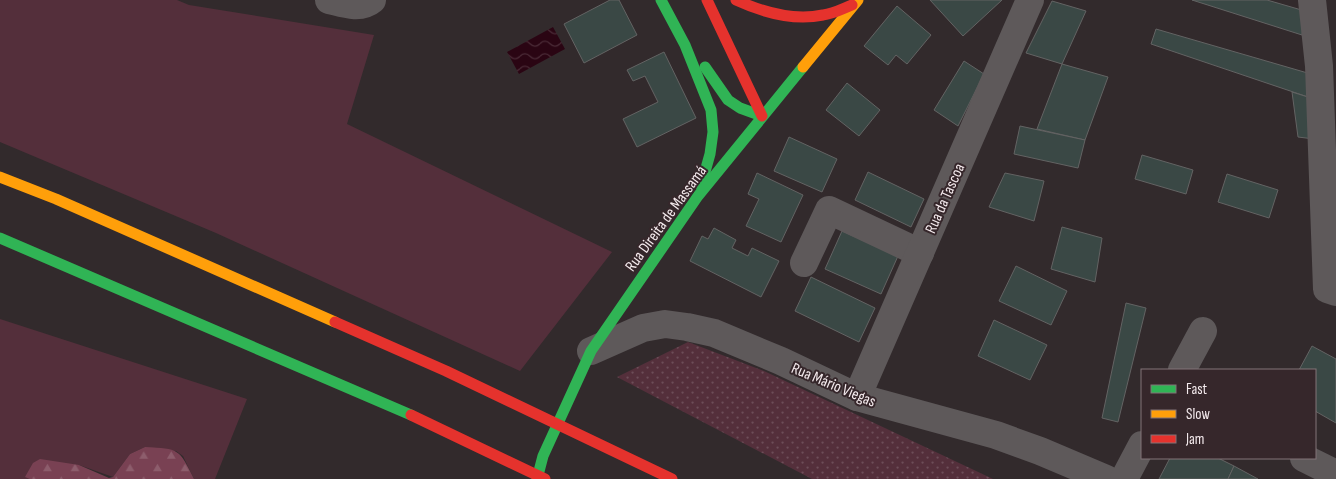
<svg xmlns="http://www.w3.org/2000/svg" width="1336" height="479" viewBox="0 0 1336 479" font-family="'Sofia Sans Condensed',sans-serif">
	<defs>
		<pattern id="forest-firs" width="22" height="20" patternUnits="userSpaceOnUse" patternTransform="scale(1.25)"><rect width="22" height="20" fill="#794153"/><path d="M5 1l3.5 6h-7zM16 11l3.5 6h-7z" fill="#8d5d6c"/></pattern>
		<pattern id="park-dots" width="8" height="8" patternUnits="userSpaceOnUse" patternTransform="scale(1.25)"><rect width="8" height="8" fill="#542f3b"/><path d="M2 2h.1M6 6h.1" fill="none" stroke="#6d4d58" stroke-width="1.8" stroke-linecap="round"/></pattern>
		<pattern id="water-waves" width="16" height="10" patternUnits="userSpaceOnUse" patternTransform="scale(1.25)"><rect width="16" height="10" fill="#2a0513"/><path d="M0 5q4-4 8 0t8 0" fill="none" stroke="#4a2a36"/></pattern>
	</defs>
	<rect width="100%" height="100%" fill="#322a2c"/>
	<!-- green -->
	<g fill="#542f3b">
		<path d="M0,0h177l12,5 185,30 -27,89 265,128 -92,119 -304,-138 -216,-91z"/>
		<path d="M0,319l247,80 -32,80h-21l-11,-23 -7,-5 -31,-4 -15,7 -17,23 -34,-12 -45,14h-34z"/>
	</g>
	<!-- forest -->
	<path fill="url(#forest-firs)" d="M145,447c34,2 34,1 49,32h-164l-5,-2 8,-14 7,-4 39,6 30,13 4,-1 17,-23z"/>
	<!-- park -->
	<path fill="url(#park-dots)" d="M688,342l76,29 229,108h-181l-195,-102z"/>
	<!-- water -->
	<path fill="url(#water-waves)" d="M553,27l12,22 -46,25 -12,-22z"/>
	<!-- building -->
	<g fill="#3a4845" stroke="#636363">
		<path d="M610,0h9l18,35 -53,28 -20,-39z"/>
		<path d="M930,0h72l-39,36z"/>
		<path d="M1192,0h75l38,11 -3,24z"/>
		<path d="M1052,1l34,10 -24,53 -36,-11z"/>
		<path d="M897,6l34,29 -24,29 -11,-9 -8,10 -24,-19z"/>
		<path d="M1156,29l155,45v24l-160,-54z"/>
		<path d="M664,52l32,66 -59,29 -14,-28 35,-17 -13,-26 -12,5 -6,-11z"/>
		<path d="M964,61l20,13 -26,52 -24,-16z"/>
		<path d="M1062,64l46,13 -23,63 -48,-11z"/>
		<path d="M847,83l33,27 -21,26 -33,-26z"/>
		<path d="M1292,92l19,6 3,41 -16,-2z"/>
		<path d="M1020,126l65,14 -7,28 -64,-14z"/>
		<path d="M789,137l48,22 -15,33 -48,-21z"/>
		<path d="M1142,155l51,15 -7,24 -51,-15z"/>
		<path d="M868,172l56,27 -13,28 -56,-27z"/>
		<path d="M757,173l46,22 -22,47 -35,-16 13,-27 -11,-5z"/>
		<path d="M1005,173l39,8 -10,40 -45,-14z"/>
		<path d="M1227,174l51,16 -9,28 -51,-16z"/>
		<path d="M1062,227l40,11 -7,44 -44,-13z"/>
		<path d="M714,228l22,12 -4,8 16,8 4,-8 27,13 -18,36 -71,-36 12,-25 6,3z"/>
		<path d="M842,231l56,25 -17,38 -56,-25z"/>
		<path d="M1016,266l51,25 -16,34 -52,-24z"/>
		<path d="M811,277l64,31 -16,34 -64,-31z"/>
		<path d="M1126,303l20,5 -28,114 -16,-4z"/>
		<path d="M994,320l53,25 -17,35 -52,-24z"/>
		<path d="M1312,346l24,13v64l-21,-12v-41h-16z"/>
		<path d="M1170,458h48l16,8 -6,13h-69z"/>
		<path d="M1234,466l24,13h-30z"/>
	</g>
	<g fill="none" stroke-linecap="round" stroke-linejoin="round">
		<!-- street -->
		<g stroke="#5e595a" stroke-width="28">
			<path d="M329,0c13,3 31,10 43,0"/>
			<path d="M1312,0l7,66 8,223 9,3"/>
			<path d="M804,263l25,-53 91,43"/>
			<path d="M591,351l52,-23 22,-4 22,3 27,6 67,28 76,36 139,38 44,16 66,28"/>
			<path d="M1182,370l21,-39"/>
			<path d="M857,397l173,-397"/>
			<path d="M1304,458l32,16"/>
			<path d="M1124,479l18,-34"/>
		</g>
		<!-- fast -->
		<g stroke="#30b455" stroke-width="11">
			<path d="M661,0l24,45 26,65 2,22 -3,22 -9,32"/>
			<path d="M705,67l23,33 12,8 22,8"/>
			<path d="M0,238l411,177"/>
			<path d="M537,479l6,-23 48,-105 107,-155 105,-129"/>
		</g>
		<!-- slow -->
		<g stroke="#ff9f0a" stroke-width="11">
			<path d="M803,67l55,-67"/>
			<path d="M0,177l56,22 279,123"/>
		</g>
		<!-- jam -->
		<g stroke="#e5322d" stroke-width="11">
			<path d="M707,0l55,116"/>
			<path d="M736,0c26,12 58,21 87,15 10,-1 19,-6 29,-10"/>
			<path d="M335,322l111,49 226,108"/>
			<path d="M411,415l134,64"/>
		</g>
	</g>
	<g text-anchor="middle" stroke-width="4" stroke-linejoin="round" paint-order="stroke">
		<!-- street labels -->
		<g font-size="16" fill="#f5ebee" stroke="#36272b">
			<text transform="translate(944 198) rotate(-66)" y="6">Rua da Tascoa</text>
			<text transform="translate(665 218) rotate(-54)" y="6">Rua Direita de Massamá</text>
			<text transform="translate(834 384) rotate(23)" y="6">Rua Mário Viegas</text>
		</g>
	</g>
	<!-- legend -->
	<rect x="1141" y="369" width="175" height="90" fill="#36272b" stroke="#827579"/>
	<rect x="1151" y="385" width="25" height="8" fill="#30b455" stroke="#827579"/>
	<text x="1186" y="394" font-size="15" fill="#f5ebee">Fast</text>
	<rect x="1151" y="410" width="25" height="8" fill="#ff9f0a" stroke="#827579"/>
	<text x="1186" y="419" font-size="15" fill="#f5ebee">Slow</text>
	<rect x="1151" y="435" width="25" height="8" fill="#e5322d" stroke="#827579"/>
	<text x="1186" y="444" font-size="15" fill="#f5ebee">Jam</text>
</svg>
